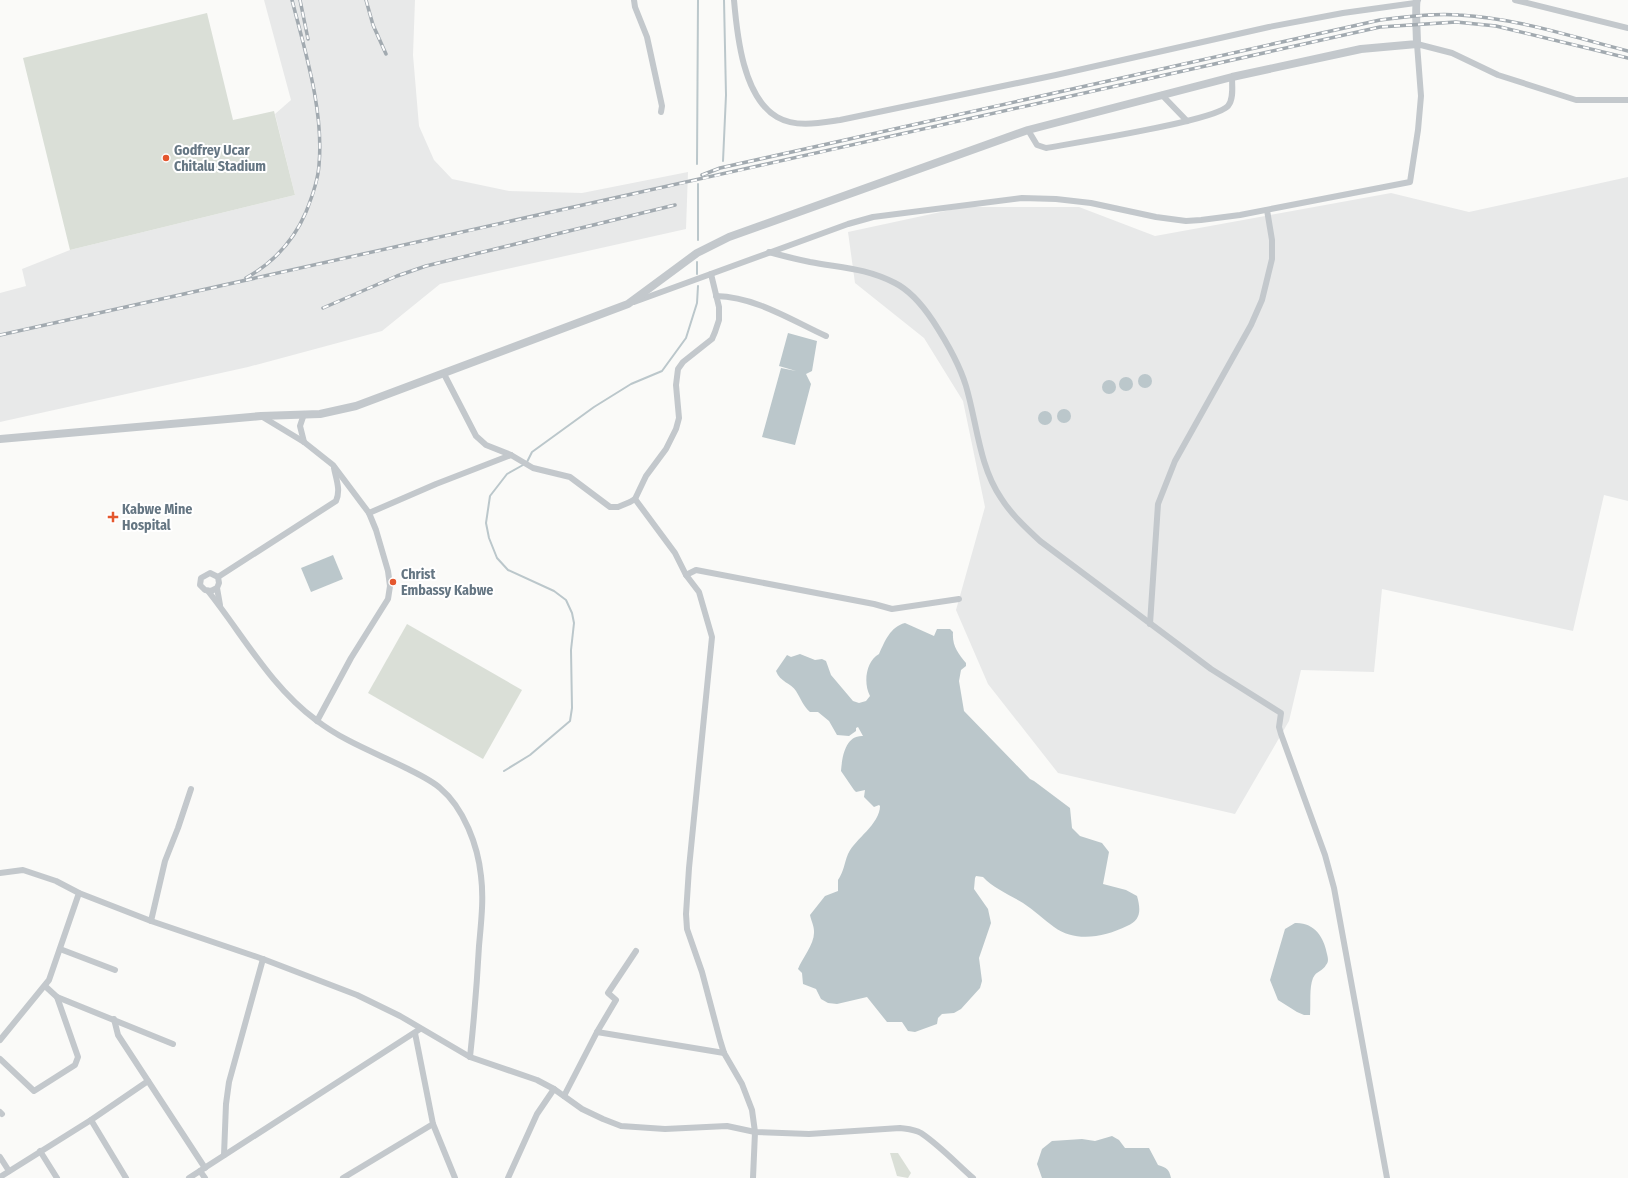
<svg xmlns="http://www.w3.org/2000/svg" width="1628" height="1178" viewBox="0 0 1628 1178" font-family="'Fira Sans Condensed',sans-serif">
	<rect width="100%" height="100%" fill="#fafaf8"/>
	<!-- built -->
	<g fill="#e8e9e9">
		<path d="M264,0h151l-2,55 6,71 15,34 18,19 57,12 73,2 106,-21 -2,57 -246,55 -58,47 -134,36 -248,55v-129l26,-7 -4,-17 48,-19 225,-55 -20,-81 16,-14z"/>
		<path d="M1628,177v324l-24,-6 -31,136 -191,-42 -8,83 -73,-2 -12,51 -54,93 -177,-41 -70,-89 -32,-74 29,-103 -22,-106 -39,-63 -69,-55 -7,-51 116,-25h115l76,29 236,-43 78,19z"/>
	</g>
	<!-- green -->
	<g fill="#dadfd7">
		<path d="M207,13l26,107 41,-9 21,84 -225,55 -47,-192z"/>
		<path d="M407,624l115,66 -39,69 -115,-66z"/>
		<path d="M890,1153h8l13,20 -3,5 -11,-2z"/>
	</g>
	<!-- water -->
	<g fill="#bbc7cb">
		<path d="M788,333l29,8 -5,30 -6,3 5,10 -16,61 -33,-8 19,-69 15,3 -17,-5z"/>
		<circle cx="1145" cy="381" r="7"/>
		<circle cx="1126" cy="384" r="7"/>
		<circle cx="1109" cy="387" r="7"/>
		<circle cx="1064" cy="416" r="7"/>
		<circle cx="1045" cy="418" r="7"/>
		<path d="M333,555l10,24 -32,13 -10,-24z"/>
		<path d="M905,623l29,13 3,-7h13l3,3c-1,14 5,21 13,31v3l-5,4 -2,11 5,30 66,68 4,2 36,27 2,20 8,8 22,7 7,9 -6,32 23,6 11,6c4,14 4,24 -10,30 -23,11 -51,17 -73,1 -10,-7 -20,-17 -31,-24 -13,-8 -30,-15 -40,-26l-7,-1 -1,2 -1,11 14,20 3,14 -12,35 3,23 -2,7 -19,21 -7,4 -12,1 -4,4 -1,6 -22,8 -7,-1 -6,-9h-15l-20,-25 -30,7 -9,-1 -7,-4 -5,-10 -13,-5 -1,-11 -4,-4c4,-11 17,-25 16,-38 0,-5 -3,-11 -4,-16l15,-19 13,-5v-11c6,-9 6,-16 10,-26 7,-15 32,-30 32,-48l-1,-1 -5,2 -10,-10 1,-7 -9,2 -2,-2 -13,-19c1,-13 4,-36 22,-35l-5,-9 -2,1v3l-7,5 -12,-1 -8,-14 -11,-9h-8c-7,-6 -9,-13 -14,-21 -5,-8 -16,-9 -20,-20l11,-16 4,2 9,-3 15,6 7,-1 4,2 5,14 22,26 6,2 7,-2 4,-5c-7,-13 -4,-35 9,-42 6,-13 11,-27 26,-31z"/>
		<path d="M1295,923c19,-1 29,14 32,31 1,4 2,8 -1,11 -3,6 -10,6 -13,13 -4,10 -2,25 -3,37h-6l-7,-3 -19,-12 -8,-20 15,-51z"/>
		<path d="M1112,1136l7,4 6,8h24l9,17c9,3 11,4 13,13h-129l-5,-14 5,-15 10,-8 30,-2 13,2z"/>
	</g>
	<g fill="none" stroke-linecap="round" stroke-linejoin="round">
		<!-- stream -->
		<g stroke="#bbc7cb" stroke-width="2">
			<path d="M723,161l3,-66 -2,-95"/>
			<path d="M697,164l1,-164"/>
			<path d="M698,184v56"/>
			<path d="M697,262v12"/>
			<path d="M527,462l5,-10 62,-45 37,-23 31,-13 24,-33 11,-35 1,-17"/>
			<path d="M504,771l26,-16 40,-34 2,-13 -1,-58 3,-27 -2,-10 -6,-13 -12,-9 -46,-21 -11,-12 -8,-20 -3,-15 4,-27 17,-22 16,-9"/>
		</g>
		<!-- minor -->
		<g stroke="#c3c8cc" stroke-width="6">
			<path d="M634,0l1,7 12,30 15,69 -1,6"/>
			<path d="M734,0c3,35 9,97 43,117 19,11 43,6 63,3l216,-45 213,-48 74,-14 72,-10"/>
			<path d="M1515,0l113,28"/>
			<path d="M1162,95l25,26"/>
			<path d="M1028,130l9,15 9,3c28,-5 169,-27 182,-42 6,-7 4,-20 4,-29"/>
			<path d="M769,252c14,4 27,7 41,10 32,6 56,6 85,21 16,8 28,23 38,38 13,20 26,42 33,65 11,37 13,80 35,112 10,16 25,30 39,43l171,128 70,44 -2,14 2,7 44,121 9,33 53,290"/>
			<path d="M716,296c40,1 75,24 110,40"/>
			<path d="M634,302l214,-78 25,-7 149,-19 34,1 35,4 65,14 30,4 15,-1 39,-5 170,-33 8,-52 3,-34 -4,-52 35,9 46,22 78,25h52"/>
			<path d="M444,374l32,62 10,9 25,10 22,13 37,9 40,30h8l12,-5 5,-3 11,-23 20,-27 10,-20 3,-11 -3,-33 2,-16 5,-7 29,-23 3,-7 4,-12v-13l-8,-33"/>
			<path d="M261,416l43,26 29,23 36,48 7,17 12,41 2,15 -2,13 -37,59 -34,63"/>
			<path d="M304,442l-4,-16 4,-12"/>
			<path d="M635,499l40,54 11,22 13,17 13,45 -23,231 -3,46 1,15 15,43 18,68 4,13 18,31 10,26 3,22 -2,46"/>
			<path d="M369,513l67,-29 75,-29"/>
			<path d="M686,575l10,-5 178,34 18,5 67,-10"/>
			<path d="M218,577l118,-76c5,-11 0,-22 -2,-33"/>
			<path d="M217,588l-6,3 -6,-1 -5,-5 1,-7 9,-5 8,4 1,6 -2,5 3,17"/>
			<path d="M208,591c35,44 63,96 108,129 27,21 60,33 90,48 12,6 25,12 34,20 24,20 38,58 41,88 3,23 0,47 -2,70 -2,37 -5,74 -9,111"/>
			<path d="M1150,624l8,-120 17,-43 76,-136 11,-25 10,-41v-19l-5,-30"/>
			<path d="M0,873l23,-3 33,11 23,12 72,28 112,38 94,36 43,21 70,41 67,23 17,9 28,20 21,10 18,7 44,3 62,-3 28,6 54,2 91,-6c7,1 14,1 21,5 18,12 35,30 52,45"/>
			<path d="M151,921l14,-60 13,-33 13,-39"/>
			<path d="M60,949l55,21"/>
			<path d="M57,997l116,47"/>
			<path d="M114,1019l4,16 87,133"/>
			<path d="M597,1032l127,21"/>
			<path d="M0,1040l49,-60 30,-87"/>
			<path d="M0,1059l34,32 41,-26 3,-8 -21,-60 -12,-11"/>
			<path d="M564,1096l33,-64 19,-32 -8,-7 28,-42"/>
			<path d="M0,1112l2,2"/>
			<path d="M91,1120l35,58"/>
			<path d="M433,1124l22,54"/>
			<path d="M40,1151l17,27"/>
			<path d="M224,1155l2,-51 3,-22 34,-123"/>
			<path d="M0,1157l9,14"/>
			<path d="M200,1171l5,7"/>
			<path d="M0,1177l91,-57 57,-39"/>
			<path d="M189,1178l231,-149"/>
			<path d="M343,1178l90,-54 -18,-91"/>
			<path d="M508,1178l29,-64 17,-25"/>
		</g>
		<!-- tertiary -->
		<path stroke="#c3c8cc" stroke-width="8" d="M0,439l261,-23 59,-2 36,-8 272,-102 69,-51 32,-16 299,-107 204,-53 129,-28 56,-5c0,-8 -2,-40 0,-44"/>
		<defs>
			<g id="rail">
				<path d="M300,0l8,39"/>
				<path d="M366,0l7,25 13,29"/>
				<path d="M702,175l18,-7 660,-148c26,-3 53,-7 79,-5 57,3 114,22 169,36"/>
				<path d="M246,278c27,-15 48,-38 60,-66 6,-15 12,-31 13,-47 5,-54 -14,-114 -27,-165"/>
				<path d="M323,308l74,-32 29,-10 249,-61"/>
				<path d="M0,335c460,-102 920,-205 1380,-308l76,-5 40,4 132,32"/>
			</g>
		</defs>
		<!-- rail casing -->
		<use href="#rail" stroke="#a2aab0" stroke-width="3.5"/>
		<!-- rail -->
		<use href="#rail" stroke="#fff" stroke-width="2" stroke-dasharray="6" stroke-linecap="butt"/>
	</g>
	<!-- markers -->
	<g fill="#e4572e" stroke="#fff" stroke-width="1.5">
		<circle cx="166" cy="158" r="4"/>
		<path d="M111 511h4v4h4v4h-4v4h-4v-4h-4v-4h4z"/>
		<circle cx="393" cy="582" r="4"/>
	</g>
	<g text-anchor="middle" stroke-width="4" stroke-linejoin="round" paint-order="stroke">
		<!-- poi labels -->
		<g font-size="14" font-weight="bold" fill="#657683" stroke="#fff" text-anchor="start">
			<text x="174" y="155">Godfrey Ucar<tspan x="174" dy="16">Chitalu Stadium</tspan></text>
			<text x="122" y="514">Kabwe Mine<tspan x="122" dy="16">Hospital</tspan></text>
			<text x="401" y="579">Christ<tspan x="401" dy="16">Embassy Kabwe</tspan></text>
		</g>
	</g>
</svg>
